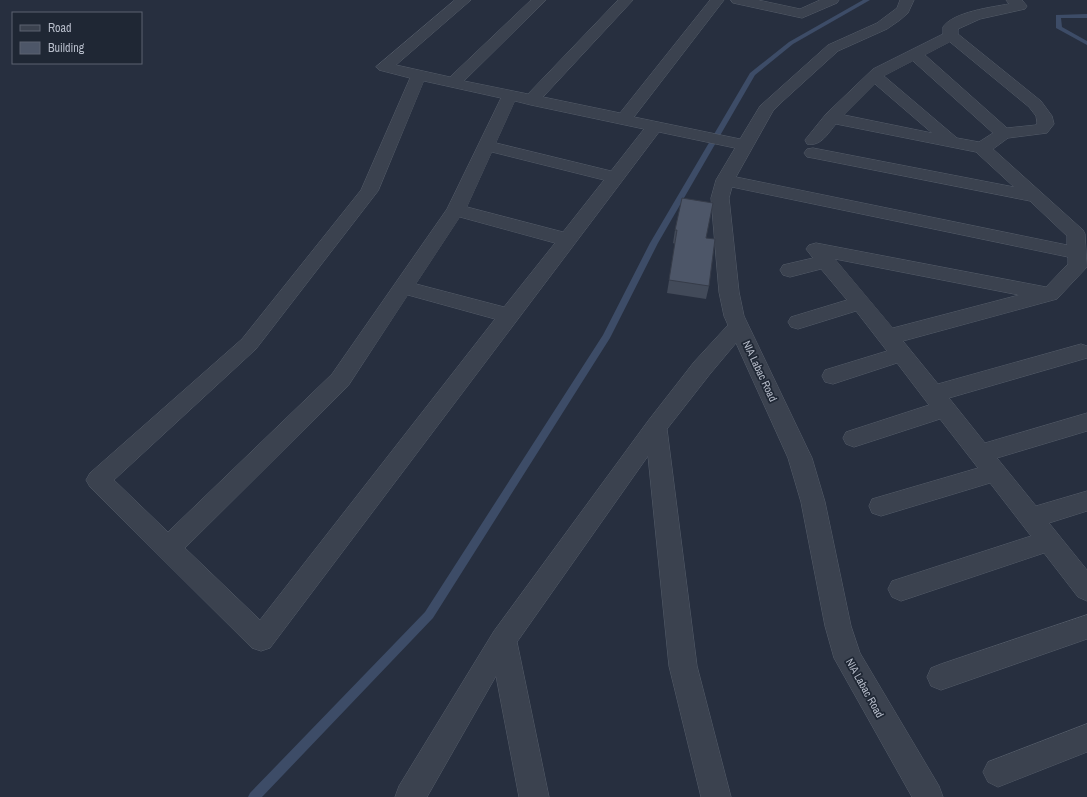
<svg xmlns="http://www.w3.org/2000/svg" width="1087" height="797" viewBox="0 0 1087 797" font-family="'Archivo Narrow',sans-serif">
	<rect width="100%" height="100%" fill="#272f3f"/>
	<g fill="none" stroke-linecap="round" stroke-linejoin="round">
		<!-- stream -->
		<g fill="#3d4c67" fill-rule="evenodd">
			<path d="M863,0h7l-77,44 -38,31 -97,168 -48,95 -177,280 -171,179h-14l2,-4 175,-181 178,-277 47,-92 100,-170 39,-31z"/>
			<path d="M1087,14v4h-26l1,9 25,14v4l-31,-17v-13z"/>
		</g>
		<defs>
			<g id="minor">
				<path d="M455,0h16l-75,65 54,12 81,-77h15l-82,81 64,13 90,-94h15l-90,97 77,16 90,-113h14l-90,117 106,22 20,-33 68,-61 49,-22 20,-15 3,-8h14l-6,13 -8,7 -13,9 -49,22 -55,50 -10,10 -37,66 331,68v-9l-37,-35 -217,-43 -6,-1 -3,-4 3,-4 6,-1 201,39 -38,-35 -140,-28c-8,9 -15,23 -29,20l-2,-4 21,-26 47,-45 70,-35v-7c10,-15 49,-20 66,-23l-3,-4h16l5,6 -2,3 -45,10 -22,10v5l83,67 11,15 2,8 -7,9 -39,5 -15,11 90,81 2,4 2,33 -30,32 -154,42 35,43 143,-40 6,2v12l-138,40 36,45 102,-30v18l-90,27 39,48 51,-15v20l-38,12 38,47v31l-9,-4 -34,-44 -143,48 -9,-4 -4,-8 4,-8 139,-45 -41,-53 -109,33 -9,-3 -3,-7 3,-7 106,-31 -38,-49 -86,28 -8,-3 -3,-6 3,-6 83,-27 -32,-42 -64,21 -8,-2 -3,-6 3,-6 62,-19 -31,-40 -58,18 -7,-2 -3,-5 3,-5 56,-17 -26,-31 -31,8 -7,-2 -3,-5 3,-5 30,-7 -7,-9 3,-4 7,-2 230,44 22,-23v-7l-336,-70 -3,11 10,94 5,24 68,142 13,44 26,124 9,27 79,133 4,11h-31l-78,-139 -9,-32 -24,-124 -13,-44 -52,-115 -26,31 -43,55 30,237 34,131h-30l-32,-131 -21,-210 -131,186 32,155h-30l-23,-121 -69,121h-32l4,-11 95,-155 154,-210 46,-59 34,-37 -4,-9 -5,-24 -8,-94 5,-18 19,-32 -76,-16 -389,516 -9,3 -9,-3 -162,-161 -4,-7 4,-7 152,-134 119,-149 49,-112 -31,-8 -3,-3zM950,42l79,65 7,9 1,7 -1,2 -29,3 -82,-73zM913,61l80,72 -14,9 -22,-4 -73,-62zM424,81l77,17 -54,111 -115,165 -164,158 -54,-52 142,-131 122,-158zM875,84l57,49 -88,-18zM515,101l16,4 113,24 -33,42 -115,-28zM492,152l112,28 -41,52 -96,-25zM460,217l95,26 -51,64 -88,-23zM835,259l184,36 -126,33zM408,295l87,24 -235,301 -75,-72 163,-162z"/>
				<path d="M731,0h27l42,9 20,-9h19l-2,3 -35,15 -69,-15z"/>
				<path d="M1087,615v24l-146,51 -10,-4 -4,-9 4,-9 10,-4z"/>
				<path d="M1087,724v28l-89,35 -10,-5 -5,-10 5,-10z"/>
			</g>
		</defs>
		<!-- minor casing -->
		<use href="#minor" stroke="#555d6a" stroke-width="1"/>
		<!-- minor -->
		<use href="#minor" fill="#3b424f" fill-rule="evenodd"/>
	</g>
	<!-- wall -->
	<path fill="#424a59" d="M675,230l31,8 3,48 -3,13 -39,-6 8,-49 -2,-1z"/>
	<!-- building -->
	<path fill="#4d5668" stroke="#363c49" d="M682,198l31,5 -7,35 9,1 -6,47 -40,-6 8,-50h-2z"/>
	<g text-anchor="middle" stroke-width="3.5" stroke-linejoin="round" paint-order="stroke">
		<!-- street labels -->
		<g font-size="11" fill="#b7bdca" stroke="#1f2734">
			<text transform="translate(760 371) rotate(65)" y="4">NIA Labac Road</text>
			<text transform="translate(865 688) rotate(61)" y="4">NIA Labac Road</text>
		</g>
	</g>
	<!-- legend -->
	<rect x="12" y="12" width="130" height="52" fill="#1f2734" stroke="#5c6370"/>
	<rect x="20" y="25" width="20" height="6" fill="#3b424f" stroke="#5c6370"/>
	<text x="48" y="32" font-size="12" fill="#b7bdca">Road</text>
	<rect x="20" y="42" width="20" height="12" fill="#4d5668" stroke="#5c6370"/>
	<text x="48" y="52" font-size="12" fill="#b7bdca">Building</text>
</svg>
